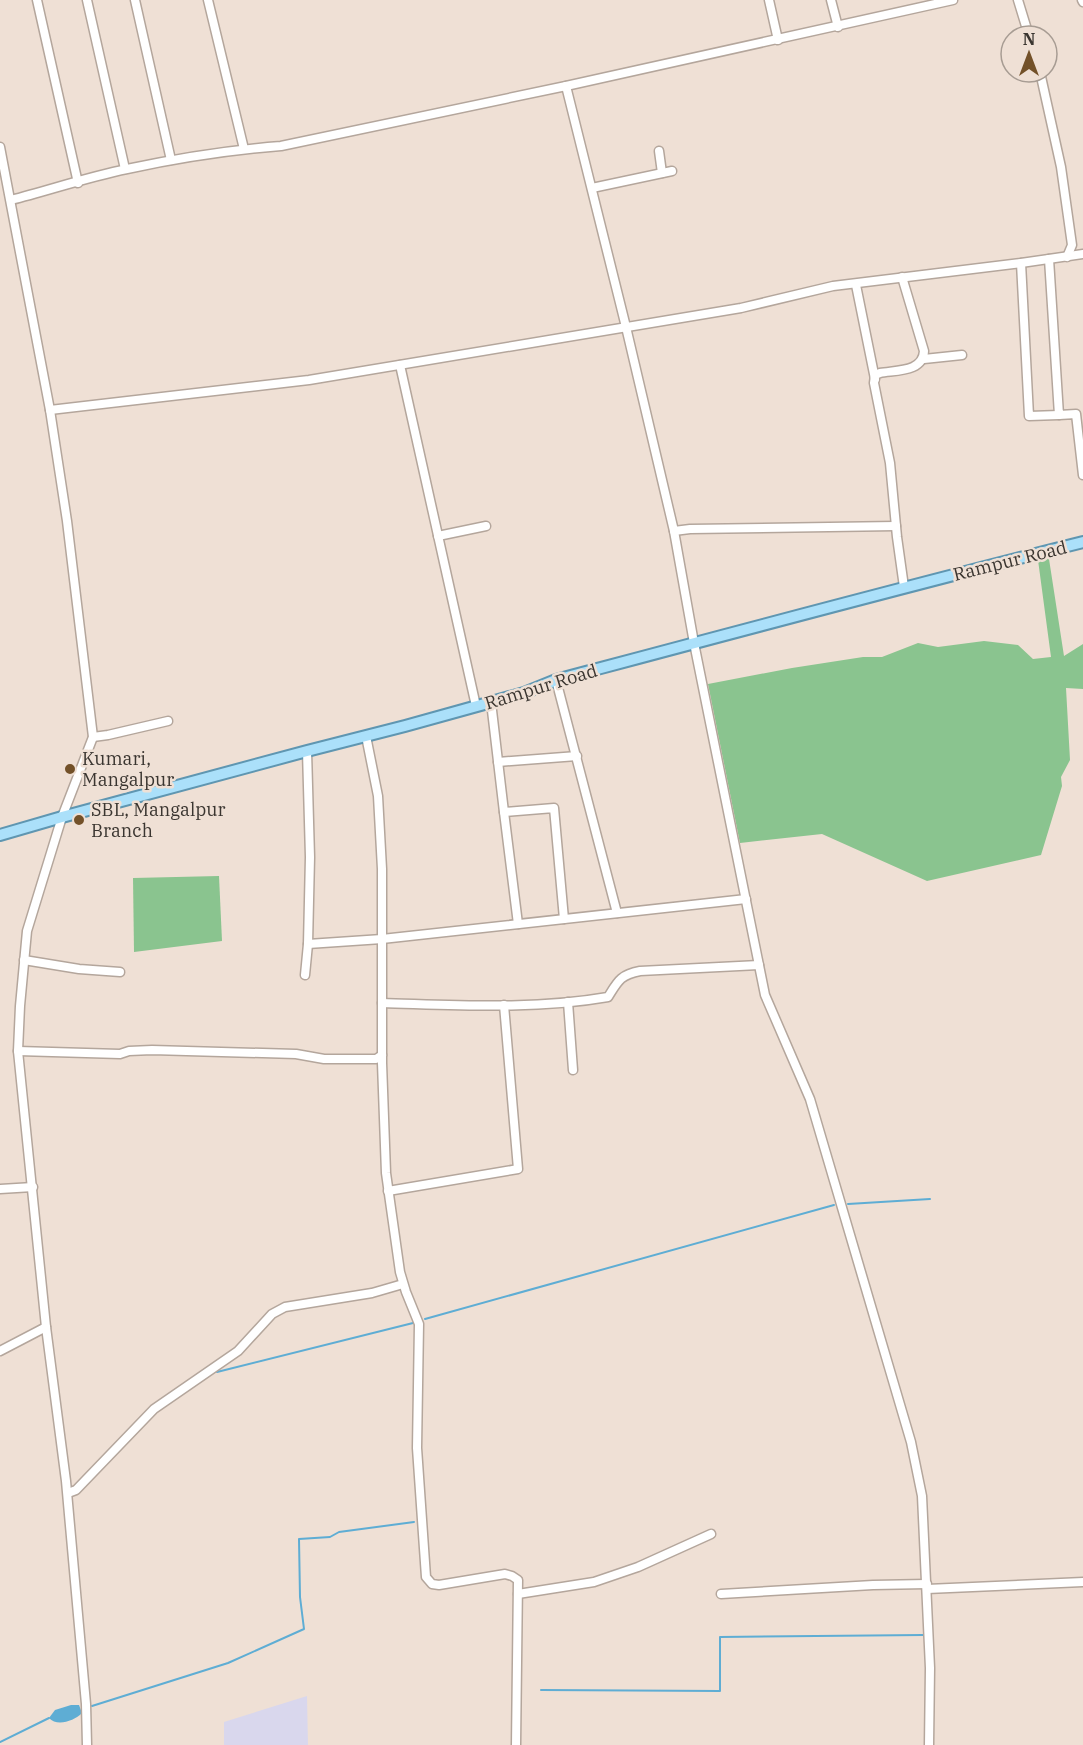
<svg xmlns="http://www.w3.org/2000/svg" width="1083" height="1745" viewBox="0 0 1083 1745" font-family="'IBM Plex Serif',serif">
	<rect width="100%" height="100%" fill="#efe0d5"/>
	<!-- education -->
	<path fill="#d9d7ed" d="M307,1696l1,49h-84v-23z"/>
	<!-- green -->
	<g fill="#8ac48f">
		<path d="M1049,559l15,97 19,-12v45l-17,-1 4,72 -9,17 1,9 -21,69 -114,26 -105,-47 -82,9 -32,-159 84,-16 71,-11h19l36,-14 20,4 46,-6 34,4 15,14 18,-2 -13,-97z"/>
		<path d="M219,876l3,65 -88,11 -1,-74z"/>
	</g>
	<!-- water -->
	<path fill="#5eadd4" d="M71,1705h8l3,8c-8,8 -25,14 -33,5l6,-8z"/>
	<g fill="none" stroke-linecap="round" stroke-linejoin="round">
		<!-- stream -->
		<g stroke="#5eadd4" stroke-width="2">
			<path d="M848,1204l82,-5"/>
			<path d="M425,1319l409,-114"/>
			<path d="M217,1372l196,-49"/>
			<path d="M541,1690l179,1v-54l203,-2"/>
			<path d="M92,1706l136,-43 76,-34 -4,-32 -1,-58 31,-2 9,-5 75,-10"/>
			<path d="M0,1742l49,-24"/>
		</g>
		<defs>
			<g id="minor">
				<path d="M37,0l41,183"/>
				<path d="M87,0l38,169"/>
				<path d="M135,0l36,160"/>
				<path d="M208,0l36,149"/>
				<path d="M769,0l9,40"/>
				<path d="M831,0l7,27"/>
				<path d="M1018,0l11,36"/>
				<path d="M1082,0l1,2"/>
				<path d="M1040,72l21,95 11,78 -5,12"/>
				<path d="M566,86l60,241 48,204 20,112 71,352 45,104 101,343 11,54 8,172 -1,77"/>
				<path d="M0,147l50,263 17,111 26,216 -31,80 -35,114 -7,75 -2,45 28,276 20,154 20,223 1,41"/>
				<path d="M659,151l3,22"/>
				<path d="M592,188l80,-17"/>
				<path d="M11,200c39,-10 77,-23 116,-31 51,-11 102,-19 154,-23l285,-60 387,-86"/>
				<path d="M1049,259l10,156 17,-1 7,61"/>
				<path d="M1021,263l8,153 30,-1"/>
				<path d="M902,277l22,74c-1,21 -27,19 -44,22l-5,2 -1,8 16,80 7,74 7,50"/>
				<path d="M856,285l19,94"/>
				<path d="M924,359l38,-4"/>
				<path d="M400,365l76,341"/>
				<path d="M50,410l259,-30 432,-72 92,-22 188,-23 62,-9"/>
				<path d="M674,531l16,-2 206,-3"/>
				<path d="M438,536l48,-10"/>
				<path d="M556,680l61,233"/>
				<path d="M491,702l13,110 50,-4 10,111"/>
				<path d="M366,736l12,60 4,73v194l4,110 14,99 6,20 13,32 -2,124 9,129 6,7 7,1 66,-11 7,2 6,4 -2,165"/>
				<path d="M93,737l15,-2 60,-14"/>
				<path d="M498,762l79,-6"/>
				<path d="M504,812l14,112"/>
				<path d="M308,944l74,-5 364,-40"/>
				<path d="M24,960l55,9 41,3"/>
				<path d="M305,975l3,-31 2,-87 -3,-106"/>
				<path d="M568,1002l5,68"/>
				<path d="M382,1003c75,2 152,7 226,-6 10,-16 12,-22 32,-26l119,-6"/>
				<path d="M18,1051l102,3 9,-3 23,-1 144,4 28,5h52l6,-4"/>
				<path d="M0,1189l33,-2"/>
				<path d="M388,1191l130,-22 -14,-164"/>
				<path d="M0,1351l46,-24"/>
				<path d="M68,1493l8,-3 78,-81 84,-58 34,-37 13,-7 87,-14 31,-9"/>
				<path d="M927,1589l156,-7"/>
				<path d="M518,1594l76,-12 44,-15 73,-33"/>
				<path d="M721,1594l152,-9 54,-1"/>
			</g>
			<path id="major" d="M0,835l62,-18 245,-66 98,-25 119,-33 32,-13c176,-47 351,-94 527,-138"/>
		</defs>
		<!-- minor casing -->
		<use href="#minor" stroke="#b4a69c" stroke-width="11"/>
		<!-- major casing -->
		<use href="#major" stroke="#5f96b1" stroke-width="14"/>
		<!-- minor -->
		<use href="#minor" stroke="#fff" stroke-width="8"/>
		<!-- major -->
		<use href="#major" stroke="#abe0fa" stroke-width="10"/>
	</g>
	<!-- markers -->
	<g fill="#735129" stroke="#efe0d5" stroke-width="2">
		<circle cx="70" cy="769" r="6"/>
		<circle cx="79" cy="820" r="6"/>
	</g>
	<g text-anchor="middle" stroke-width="5" stroke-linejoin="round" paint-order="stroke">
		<!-- street labels -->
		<g font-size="18" fill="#3a3530" stroke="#efe0d5">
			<text transform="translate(1010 561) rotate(-14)" y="6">Rampur Road</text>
			<text transform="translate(541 687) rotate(-17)" y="6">Rampur Road</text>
		</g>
		<!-- poi labels -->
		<g font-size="18" fill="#3a3530" stroke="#efe0d5" text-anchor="start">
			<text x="82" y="765">Kumari,<tspan x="82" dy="21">Mangalpur</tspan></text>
			<text x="91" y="816">SBL, Mangalpur<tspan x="91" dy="21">Branch</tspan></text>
		</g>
	</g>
	<!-- north arrow -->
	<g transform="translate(1029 54)"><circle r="28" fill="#efe0d5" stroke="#a79c93" stroke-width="1.5"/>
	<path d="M0-4.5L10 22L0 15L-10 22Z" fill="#735129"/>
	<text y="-9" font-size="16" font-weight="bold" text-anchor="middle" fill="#3a3530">N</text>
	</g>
</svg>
